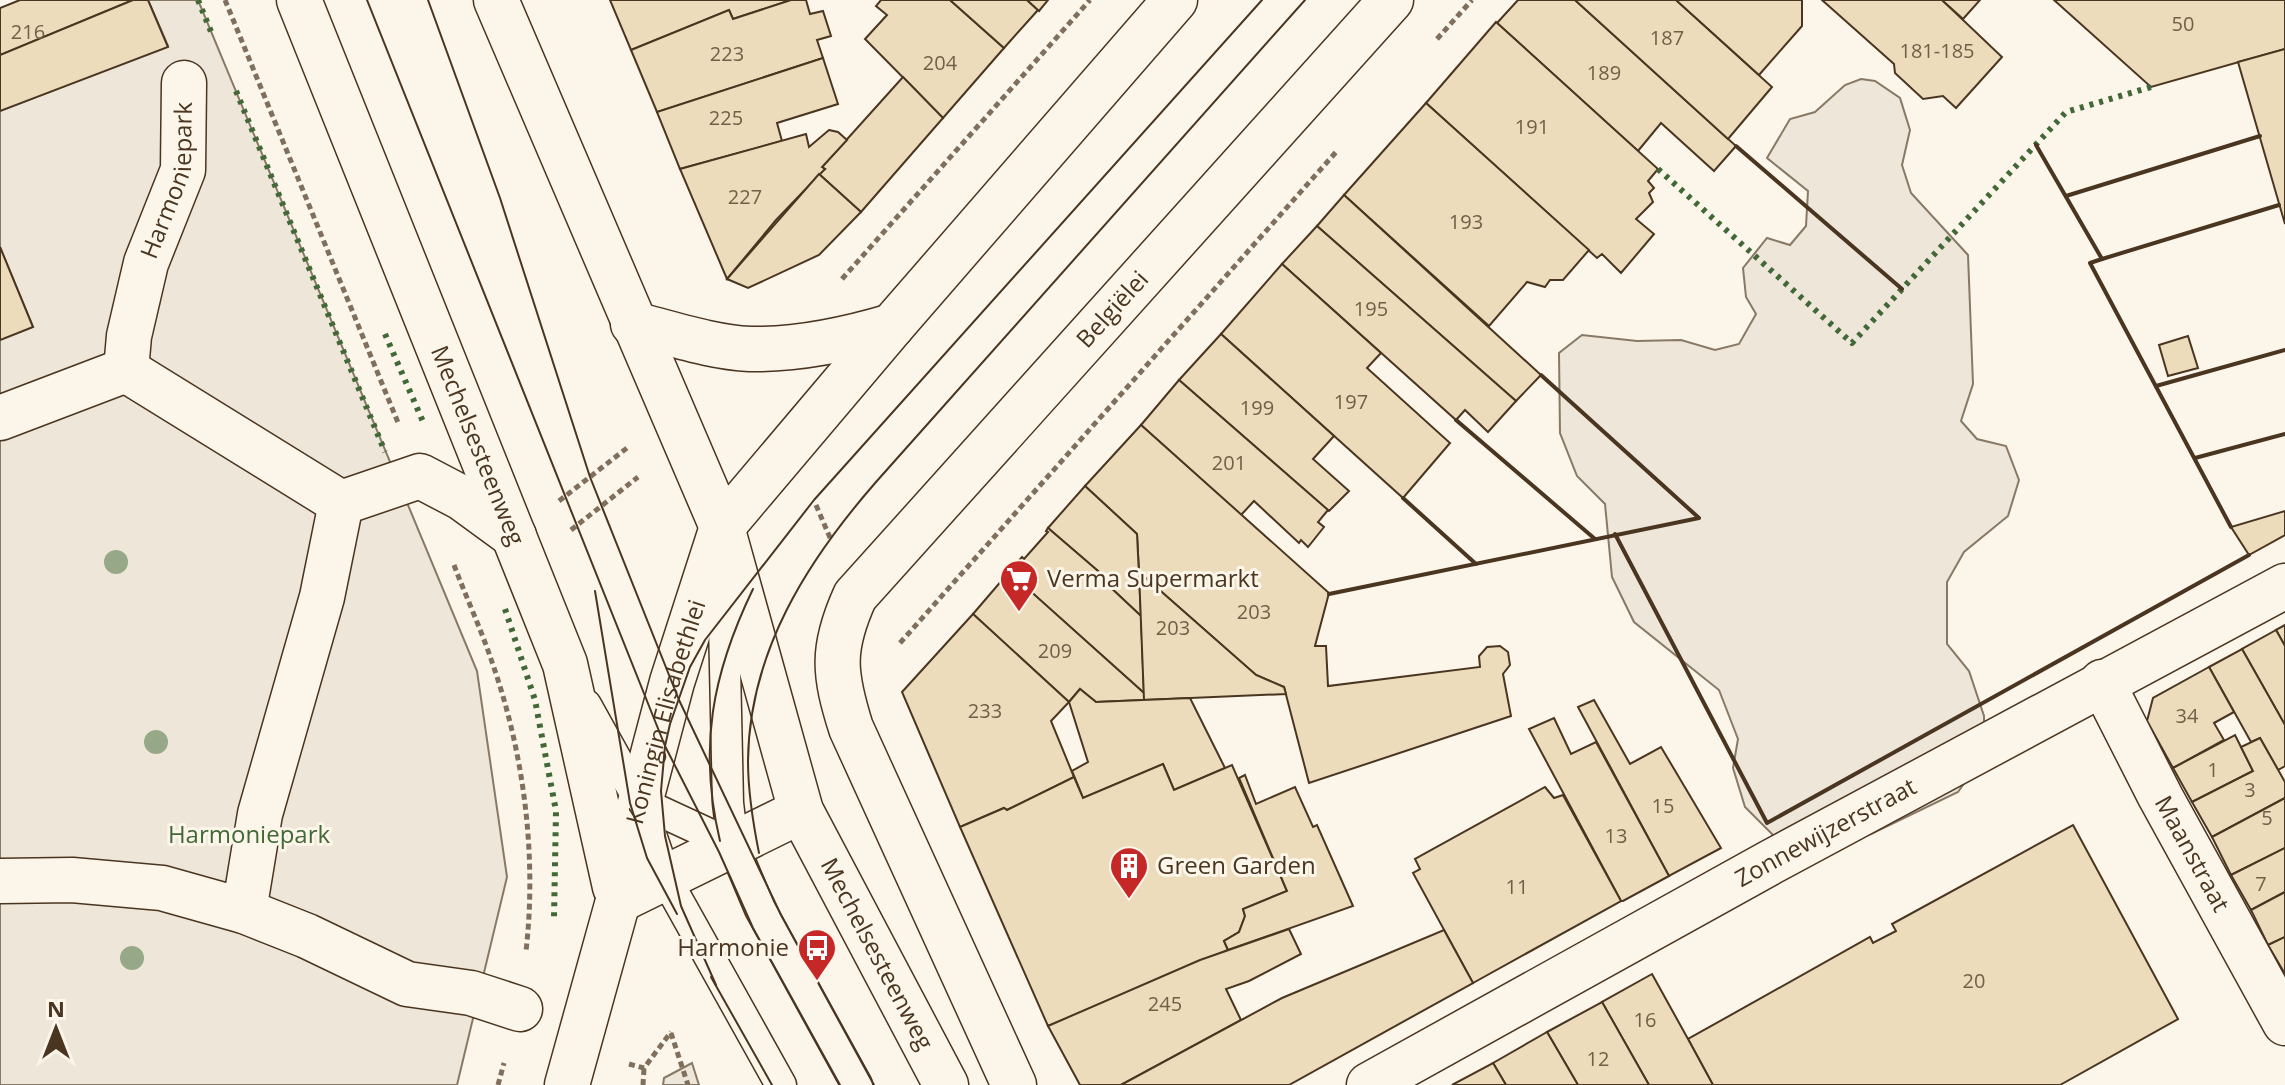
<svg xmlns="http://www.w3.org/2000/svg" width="2285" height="1085" viewBox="0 0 2285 1085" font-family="'Open Sans',sans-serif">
	<rect width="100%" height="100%" fill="#fbf6e9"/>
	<!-- green -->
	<g fill="#ede6d9" stroke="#887966" stroke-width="2">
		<path d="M148,0h50l279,671 30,206 -50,208h-457v-745l33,-13 -33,-80v-136l168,-65z"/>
		<path d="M1861,79l14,2 25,17 10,32 -8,35 9,28 57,62 5,129 -12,37 16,18 29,7 13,34 -11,36 -44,36 -17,30v62l22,27 15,45v39l-26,37 -87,42 -41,11 -52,-5 -33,-33 -12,-39 5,-29 -19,-49 -85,-68 -22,-45 -7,-73 -28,-28 -17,-43 -1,-80 23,-18 55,6 44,-1 34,10 24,-6 17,-30 -10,-17 -3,-29 24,-30 23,7 16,-19 2,-35 -41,-33 23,-39 25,-7 30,-27z"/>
		<path d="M692,1063l7,22h-36l1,-7z"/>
	</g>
	<!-- building -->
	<g fill="#ecdcbc" stroke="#4a3520" stroke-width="2">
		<path d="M20,0h113l-133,55v-47z"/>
		<path d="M133,0h15l20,47 -168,64v-56z"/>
		<path d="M610,0h181l-58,19 -4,-9 -98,40z"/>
		<path d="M791,0h15l4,14 13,-3 8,25 -14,4 6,18 -166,54 -26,-62 98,-40 4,9z"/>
		<path d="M881,0h69l54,48 -61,70 -78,-79 22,-24 -11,-9z"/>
		<path d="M950,0h77l11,10 -34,38z"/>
		<path d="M1027,0h21l-9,11z"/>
		<path d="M1518,0h57l161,146 -22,25 -53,-48 -23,28 -141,-128z"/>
		<path d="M1575,0h101l96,87 -44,52z"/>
		<path d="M1676,0h126v26l-43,49z"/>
		<path d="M1822,0h120l60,57 -46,51 -13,-12 -20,3 -28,-26 -1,-9z"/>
		<path d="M1942,0h38l-17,19z"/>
		<path d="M2054,0h231v49l-134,38z"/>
		<path d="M1496,22l162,147 -10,12 6,7 -5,5 4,9 -17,17 18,15 -33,39 -19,-19 -5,4 -171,-155z"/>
		<path d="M2285,49v175l-47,-162z"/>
		<path d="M823,58l15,46 -61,19 5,18 -102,28 -23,-57z"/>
		<path d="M903,77l40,41 -82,94 -42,-38 6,-5 -3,-2z"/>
		<path d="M1426,103l163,147 -26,30h-13l-5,7 -18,-5 -38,44 -145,-131z"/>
		<path d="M829,130l9,2 9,8 -25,27 3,2 -49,51 -49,59 -47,-110 126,-35 3,13z"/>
		<path d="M819,174l42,38 -42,43 -71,33 -21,-9z"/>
		<path d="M1344,195l197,180 -25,26 -199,-175z"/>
		<path d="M1317,226l199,175 -28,31 -23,-22 -9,10 -174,-156z"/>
		<path d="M0,247l33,80 -33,13z"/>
		<path d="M1282,264l99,89 -14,15 83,75 -47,55 -182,-164z"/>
		<path d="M1221,334l113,102 -21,23 36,32 -20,20 -150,-131z"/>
		<path d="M2188,336l10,32 -30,8 -9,-31z"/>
		<path d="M1179,380l149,130 -10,12 6,5 -16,20 -7,-7 -2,3 -45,-42 -13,14 -100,-90z"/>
		<path d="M1141,425l188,168 -14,53h11l2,40 152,-19 -1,-11 8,-9 13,-1 8,6 2,13 -7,9 8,42 -202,67 -25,-96 -28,-12 -117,-103 -2,-38 -52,-48z"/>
		<path d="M1085,486l52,48 4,82 -32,-30 3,-3 -64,-55z"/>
		<path d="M2285,511v24l-36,20 -18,-28z"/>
		<path d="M1048,528l64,55 -3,3 32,30 3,77 -135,-121 13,-15 2,2 24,-27 -2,-1z"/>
		<path d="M1009,572l135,121v7l-48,2 -16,-13 -11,13 -96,-88z"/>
		<path d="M1139,572l117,103 28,12 2,7 -142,6z"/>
		<path d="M973,614l96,88 -18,19 23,56 -67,33 -3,-2 -44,19 -58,-135z"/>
		<path d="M2285,625v21l-9,-16z"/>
		<path d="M2276,630l9,16v79l-43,-76z"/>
		<path d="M2242,649l43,76v41l-7,4 -18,-32 -9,4 -42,-75z"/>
		<path d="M2209,667l25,45 -20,11 10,17 -51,28 -26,-47 6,-23z"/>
		<path d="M1080,689l16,13 94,-4 35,70 -51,22 -11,-26 -80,34 -11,-27 16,-9 -19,-60z"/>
		<path d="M1594,700l36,64 31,-17 60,101 -52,28 -91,-169z"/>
		<path d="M1554,718l17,36 25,-12 73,134 -46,25h-2l-92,-172z"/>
		<path d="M2235,735l18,36 -61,31 -19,-34z"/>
		<path d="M2260,738l25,44v16l-73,39 -20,-35 61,-31 -12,-24z"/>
		<path d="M1163,764l11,26 58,-25 55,126 -44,18 2,7 -6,16 -15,9 4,9 -180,76 -88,-199 44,-19 3,2 67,-33 9,21z"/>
		<path d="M1245,775l11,29 39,-17 18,40 4,-2 36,81 -125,44 -4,-9 15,-9 6,-16 -2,-7 44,-18 -48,-113z"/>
		<path d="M1545,787l9,11 9,-3 58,106 -148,82 -60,-110 7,-4 -5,-10z"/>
		<path d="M2285,798v50l-54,27 -19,-38z"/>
		<path d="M2073,825l105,194 -118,66h-347l-25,-46 182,-102 3,6 23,-12 -4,-7z"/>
		<path d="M2285,848v44l-34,18 -20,-35z"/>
		<path d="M2285,892v45l-17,8 -17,-35z"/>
		<path d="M1289,929l12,25 -52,27 -23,8 15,31 -120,65h-41l-32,-59 152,-66z"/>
		<path d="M1444,930l29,53 -184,102h-168l161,-87z"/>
		<path d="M2285,937v37l-17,-29z"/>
		<path d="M1652,974l36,65 25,46h-64l-47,-83z"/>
		<path d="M1602,1002l47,83h-71l-31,-53z"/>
		<path d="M1547,1032l31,53h-72l-13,-22z"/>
		<path d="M1493,1063l13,22h-54z"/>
	</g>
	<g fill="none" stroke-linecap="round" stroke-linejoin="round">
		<defs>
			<g id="lane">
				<path d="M723,577l5,226 5,42 27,64 97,176"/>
				<path d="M586,705l54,97 26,77 115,206"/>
				<path d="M640,802l93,43"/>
			</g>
			<g id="street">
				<path id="s1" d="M126,370l3,-34 17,-73 37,-93 1,-87"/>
				<path d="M126,370l215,133"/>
				<path d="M0,418l126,-48"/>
				<path id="s2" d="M2102,682l58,114 125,227"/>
				<path d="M0,881l72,-1 90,8 82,23 63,25 100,48 64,9 49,16"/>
				<path d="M244,911l16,-97 62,-217 19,-94 79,-27 42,22 52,38"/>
				<path id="s3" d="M1369,1085l402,-223 514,-276"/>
			</g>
			<g id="secondary">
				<path id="s4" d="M299,0l266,664 50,223"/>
				<path id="s5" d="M496,0l226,527 79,284 145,274"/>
				<path d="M633,324c38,9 77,23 117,25 48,1 95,-9 142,-23"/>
				<path d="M618,901l183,-90"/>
				<path id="s6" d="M567,1085l51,-184 17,-79 37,-140 50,-155 170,-201 283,-326"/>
				<path id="s7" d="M1014,1085l-163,-357c-17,-54 -20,-79 4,-132l536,-596"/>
			</g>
		</defs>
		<!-- lane casing -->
		<use href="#lane" stroke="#4a3520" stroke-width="33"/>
		<!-- street casing -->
		<use href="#street" stroke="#4a3520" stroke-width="47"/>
		<!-- secondary casing -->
		<use href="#secondary" stroke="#4a3520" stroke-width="47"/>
		<!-- path -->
		<g stroke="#7f6f5c" stroke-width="5" stroke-dasharray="6 4" stroke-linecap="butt">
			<path d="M225,0l174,425"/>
			<path d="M1437,39l35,-39"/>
			<path d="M842,279l248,-279"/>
			<path d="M559,501l68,-53"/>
			<path d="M816,505l15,35"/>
			<path d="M571,530l67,-53"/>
			<path d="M454,565c12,32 27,64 38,97 32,91 45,194 34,289"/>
			<path d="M900,643l437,-492"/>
			<path d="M671,1033l17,52"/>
			<path d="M629,1064l15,4 27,-36"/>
			<path d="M498,1085l6,-22"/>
			<path d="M643,1085l1,-17"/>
		</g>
		<!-- lane -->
		<use href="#lane" stroke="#fbf6e9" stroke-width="30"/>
		<!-- street -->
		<use href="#street" stroke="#fbf6e9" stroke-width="44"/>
		<!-- secondary -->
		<use href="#secondary" stroke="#fbf6e9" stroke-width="44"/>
		<!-- tram -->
		<g stroke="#4a3520" stroke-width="2">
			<path d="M367,0l298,746 54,106 34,76 87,157"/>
			<path d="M428,0l72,198 90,279 89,223 102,215 93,170"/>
			<path d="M595,591l35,212 17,55 30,56"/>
			<path d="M720,841c-22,-93 -8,-167 33,-252"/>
			<path d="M759,853c-6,-30 -11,-61 -11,-92 1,-109 59,-200 128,-279l429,-482"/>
			<path d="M711,977l61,108"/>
			<path d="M716,985l-35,-79 -16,-70 -4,-45 4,-45 5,-22 20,-57 15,-27 109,-140 448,-500"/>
		</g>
		<!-- hedge -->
		<g stroke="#436837" stroke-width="6" stroke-dasharray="4 6" stroke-linecap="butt">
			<path d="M198,0l14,34"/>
			<path d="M236,91l149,361"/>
			<path d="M1658,169l194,174 214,-231 85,-25"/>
			<path d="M385,334l39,90"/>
			<path d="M505,609l30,91 21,111 -2,107"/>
		</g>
		<!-- wall -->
		<g stroke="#4a3520" stroke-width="4">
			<path d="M2036,145l66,114 -12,4 141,264"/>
			<path d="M1736,146l166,143"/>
			<path d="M2066,196l194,-60"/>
			<path d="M2102,259l177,-54"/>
			<path d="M2156,386l129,-36"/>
			<path d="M1456,420l139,119"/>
			<path d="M2195,458l90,-24"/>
			<path d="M1403,498l73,66"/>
			<path d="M1615,534l152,289 482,-268"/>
			<path d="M1329,594l370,-76 -158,-143"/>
		</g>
	</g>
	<!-- trees -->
	<g fill="#96a887">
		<circle cx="116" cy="562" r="12"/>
		<circle cx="156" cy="742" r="12"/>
		<circle cx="132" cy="958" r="12"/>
	</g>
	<!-- icons -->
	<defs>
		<symbol id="supermarket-pin" viewBox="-11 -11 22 30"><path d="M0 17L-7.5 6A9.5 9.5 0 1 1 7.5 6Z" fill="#c62828" stroke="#fbf6e9"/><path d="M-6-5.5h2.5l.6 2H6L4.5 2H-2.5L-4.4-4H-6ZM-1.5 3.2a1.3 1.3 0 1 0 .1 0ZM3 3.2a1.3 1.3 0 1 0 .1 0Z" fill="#fff"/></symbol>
		<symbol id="building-pin" viewBox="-11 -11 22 30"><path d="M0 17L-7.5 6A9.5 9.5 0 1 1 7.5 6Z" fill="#c62828" stroke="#fbf6e9"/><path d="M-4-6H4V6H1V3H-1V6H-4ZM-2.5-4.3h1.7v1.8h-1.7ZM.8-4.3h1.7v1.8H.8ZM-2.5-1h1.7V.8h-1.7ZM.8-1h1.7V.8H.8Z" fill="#fff"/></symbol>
		<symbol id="bus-pin" viewBox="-11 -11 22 30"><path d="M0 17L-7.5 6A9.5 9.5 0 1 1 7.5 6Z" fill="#c62828" stroke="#fbf6e9"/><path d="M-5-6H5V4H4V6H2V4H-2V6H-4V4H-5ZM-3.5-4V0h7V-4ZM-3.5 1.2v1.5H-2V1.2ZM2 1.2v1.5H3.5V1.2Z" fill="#fff"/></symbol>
	</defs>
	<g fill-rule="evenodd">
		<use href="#supermarket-pin" x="997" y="557" width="44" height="60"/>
		<use href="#building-pin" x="1107" y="844" width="44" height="60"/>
		<use href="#bus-pin" x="795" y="926" width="44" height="60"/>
	</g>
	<g text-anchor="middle" stroke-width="6" stroke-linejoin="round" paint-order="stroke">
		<!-- number labels -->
		<g font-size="20" fill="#725f47">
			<text x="2183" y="31">50</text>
			<text x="28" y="39">216</text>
			<text x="1667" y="45">187</text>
			<text x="1937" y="58">181-185</text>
			<text x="727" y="61">223</text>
			<text x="940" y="70">204</text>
			<text x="1604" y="80">189</text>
			<text x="726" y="125">225</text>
			<text x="1532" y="134">191</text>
			<text x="745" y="204">227</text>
			<text x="1466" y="229">193</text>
			<text x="1371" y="316">195</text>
			<text x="1351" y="409">197</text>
			<text x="1257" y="415">199</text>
			<text x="1229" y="470">201</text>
			<text x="1254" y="619">203</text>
			<text x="1173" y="635">203</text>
			<text x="1055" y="658">209</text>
			<text x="985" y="718">233</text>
			<text x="2187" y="723">34</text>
			<text x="2213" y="777">1</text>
			<text x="2250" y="797">3</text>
			<text x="1663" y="813">15</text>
			<text x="2267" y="825">5</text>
			<text x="1616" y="843">13</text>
			<text x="2261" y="891">7</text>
			<text x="1517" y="894">11</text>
			<text x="1974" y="988">20</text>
			<text x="1165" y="1011">245</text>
			<text x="1645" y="1027">16</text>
			<text x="1598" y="1066">12</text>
		</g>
		<!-- street labels -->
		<g font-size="24" fill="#4a3520" stroke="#fbf6e9">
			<text dy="8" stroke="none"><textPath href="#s1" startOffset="196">Harmoniepark</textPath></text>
			<text dy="8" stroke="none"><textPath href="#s7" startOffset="914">Belgiëlei</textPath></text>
			<text dy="8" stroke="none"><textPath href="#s4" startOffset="480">Mechelsesteenweg</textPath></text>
			<text dy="8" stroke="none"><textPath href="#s6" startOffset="386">Koningin Elisabethlei</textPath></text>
			<text dy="8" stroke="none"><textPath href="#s3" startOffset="522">Zonnewijzerstraat</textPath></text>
			<text dy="8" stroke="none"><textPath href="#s2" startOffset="194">Maanstraat</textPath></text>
			<text dy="8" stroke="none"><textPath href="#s5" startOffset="1030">Mechelsesteenweg</textPath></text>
		</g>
		<!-- poi labels -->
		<g font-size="24" fill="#4a3520" stroke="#fbf6e9" text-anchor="start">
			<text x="1047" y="587">Verma Supermarkt</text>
			<text x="1157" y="874">Green Garden</text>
			<text x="789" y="956" text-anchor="end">Harmonie</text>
		</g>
		<!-- park labels -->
		<g font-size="24" fill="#436837" stroke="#fbf6e9">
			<text x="249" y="843">Harmoniepark</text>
		</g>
	</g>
	<!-- north arrow -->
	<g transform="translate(56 1029)" stroke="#fbf6e9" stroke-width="6" paint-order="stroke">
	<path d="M0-6L14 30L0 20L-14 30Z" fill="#4a3520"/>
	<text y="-12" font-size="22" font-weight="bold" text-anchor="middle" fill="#4a3520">N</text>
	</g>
</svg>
